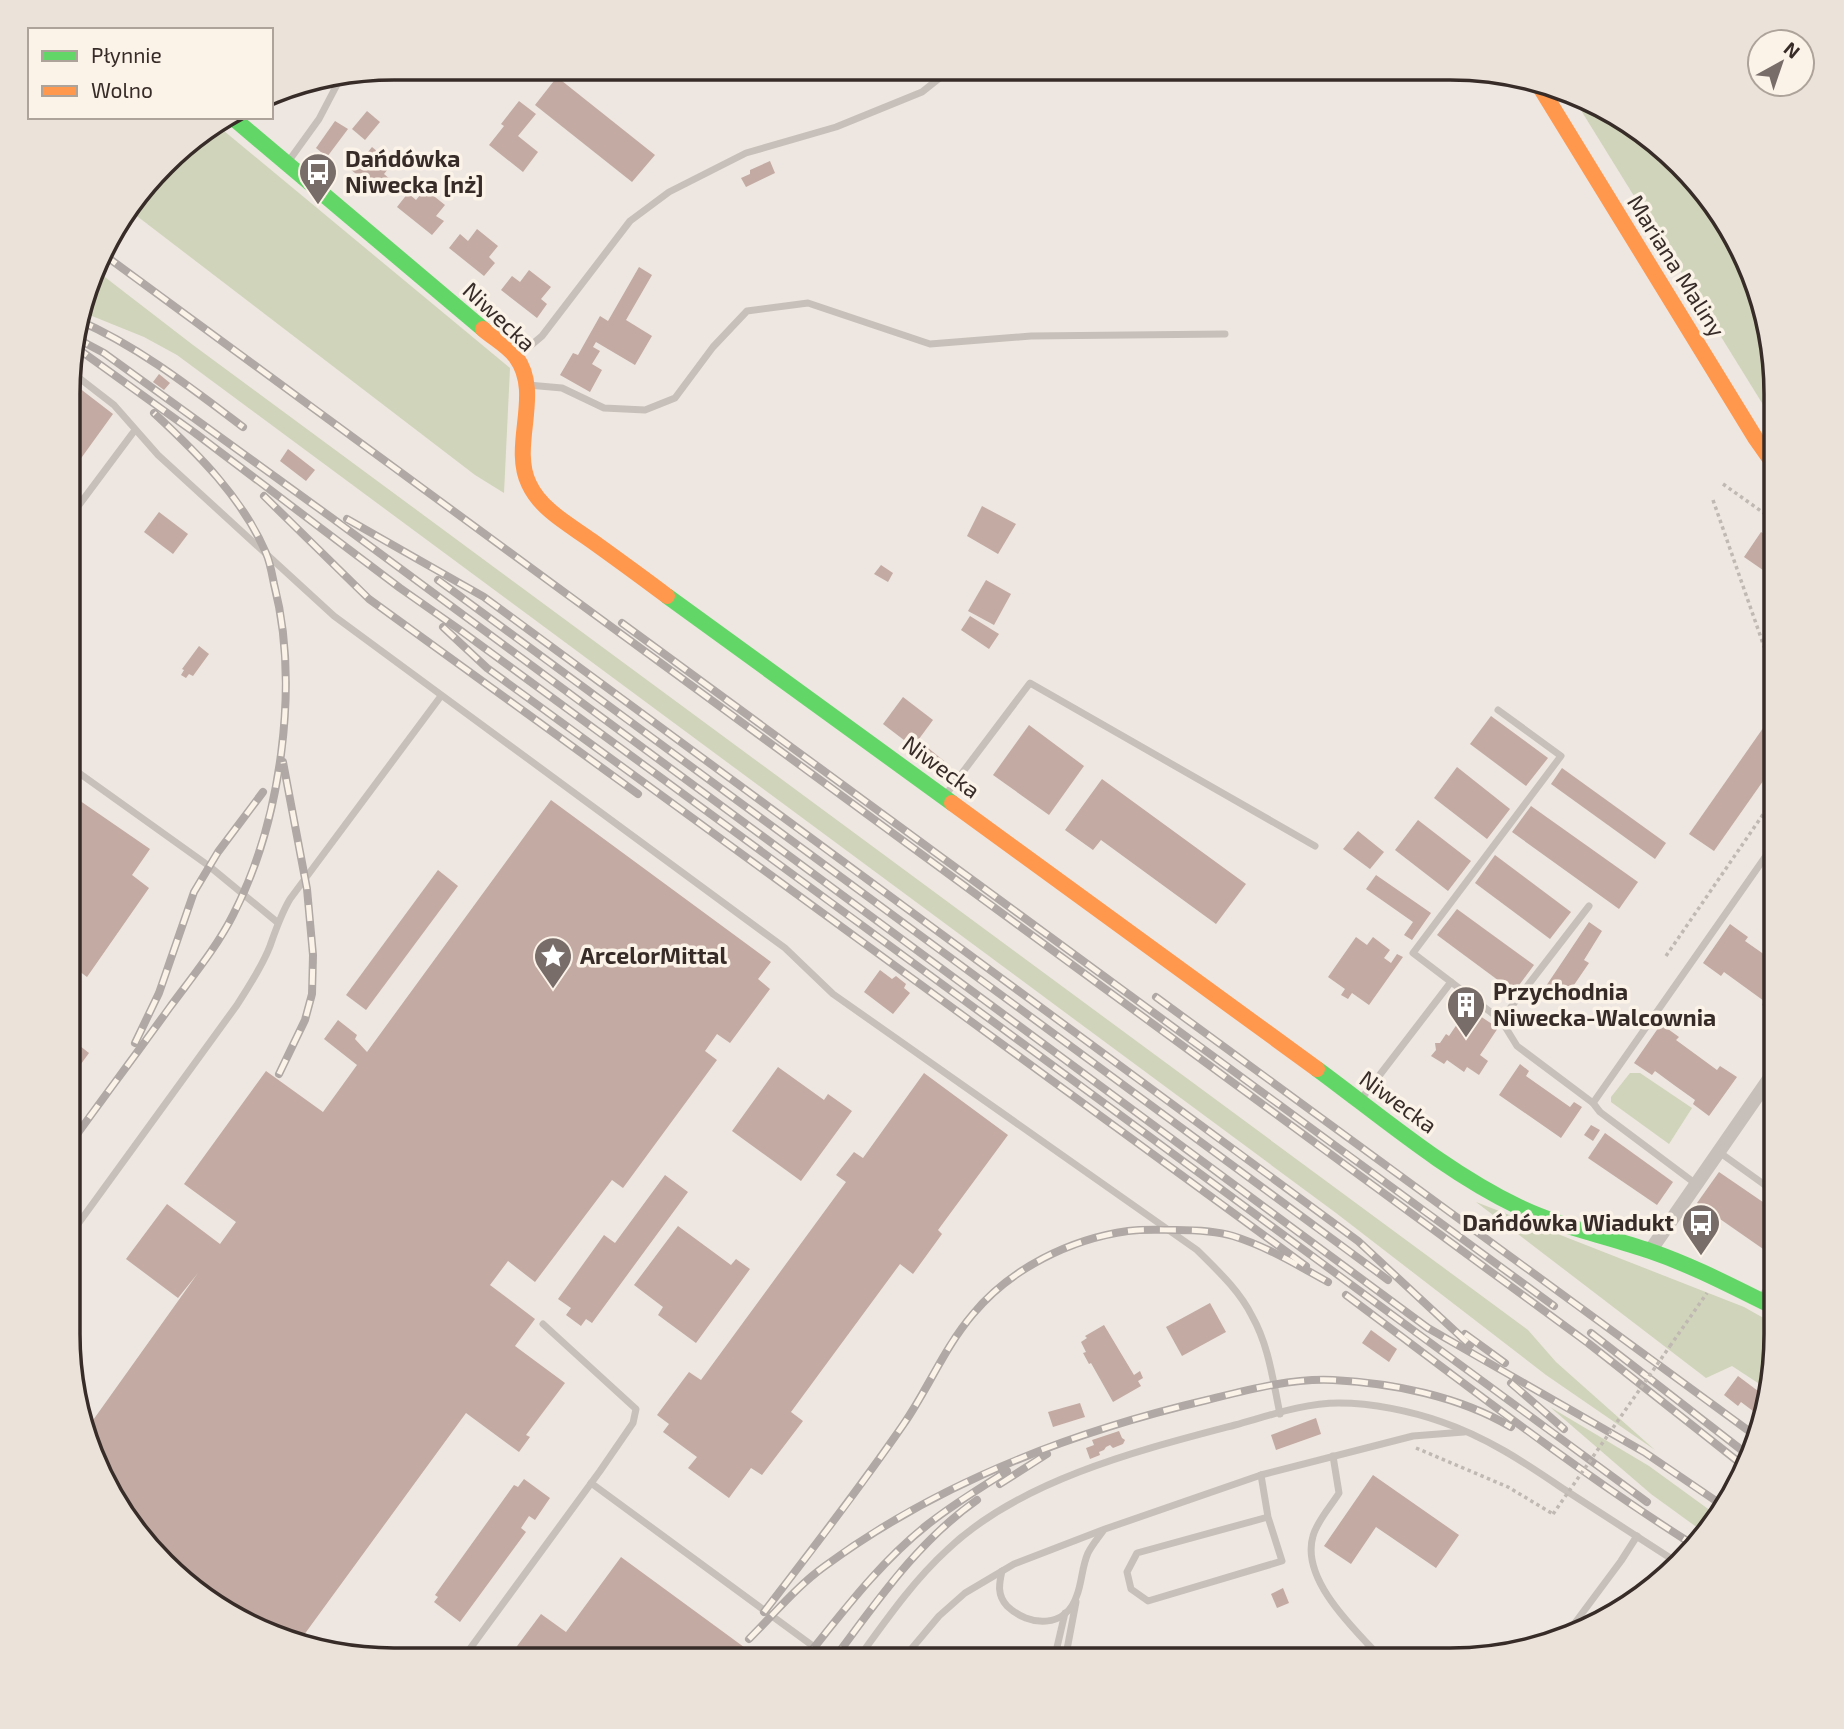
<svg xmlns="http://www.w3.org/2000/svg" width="1844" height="1729" viewBox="0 0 1844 1729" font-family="'Exo 2',sans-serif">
	<rect width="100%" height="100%" fill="#eee7e1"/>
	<!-- green -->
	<g fill="#d0d4ba">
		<path d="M1575,97l19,5 101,78 56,90 24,102v52l-201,-325z"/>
		<path d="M218,126l292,242 -6,125 -29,-18 -346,-265 51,-61z"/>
		<path d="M97,271l96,74 1335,985 28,32 99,88 -109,-75 -210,-162 -1159,-858 -33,-18 -62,-25z"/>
		<path d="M1630,1073h10l52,35 -23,36 -58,-42v-5z"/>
		<path d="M1476,1202l268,105 32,18v10l-12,52 -32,-21 -26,12z"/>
		<path d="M1550,1407l99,59 66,48 -13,17 -51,-37z"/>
	</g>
	<!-- building -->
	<g fill="#c3aaa2">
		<path d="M557,77l98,78 -23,27 -97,-77z"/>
		<path d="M519,101l17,13 -18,22 20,16 -15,20 -34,-27 15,-19 -3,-2z"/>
		<path d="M367,111l13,11 -15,18 -13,-11z"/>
		<path d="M335,121l13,8 -21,28 -11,-9z"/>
		<path d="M372,147l20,17 -8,10 7,6 -11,13 -35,-28 11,-14 8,6z"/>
		<path d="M770,161l5,12 -29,14 -5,-9 9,-4v-4z"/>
		<path d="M425,189l20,16 -9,11 8,5 -12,14 -35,-28 11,-14 8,7z"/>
		<path d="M477,229l21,17 -9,11 6,6 -11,13 -35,-28 11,-14 8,7z"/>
		<path d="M639,267l13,8 -26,45 26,16 -17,29 -39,-23 -3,5 7,4 -8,13 10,6 -12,22 -30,-17 13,-22 5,2 22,-39 8,5z"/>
		<path d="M529,270l22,17 -10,12 6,5 -10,14 -36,-28 11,-14 8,6z"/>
		<path d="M159,374l11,9 -6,7 -11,-8z"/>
		<path d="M74,384l39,30 -39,54z"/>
		<path d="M288,449l27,21 -9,11 -26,-20z"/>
		<path d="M982,506l34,18 -18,30 -31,-18z"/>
		<path d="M159,512l29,22 -15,20 -29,-22z"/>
		<path d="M1761,532l14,9v43l-5,-4 3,-3 -29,-20z"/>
		<path d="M881,565l12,8 -5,9 -14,-8z"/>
		<path d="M986,580l25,14 -17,31 -26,-14z"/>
		<path d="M970,616l29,18 -10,15 -28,-19z"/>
		<path d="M199,646l10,8 -16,22 -4,-2 -3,4 -5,-3 3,-5 -2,-1z"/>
		<path d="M903,697l30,23 -20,27 -30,-23z"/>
		<path d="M1775,711v53l-61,87 -25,-17z"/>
		<path d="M1491,716l57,42 -22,28 -56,-42z"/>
		<path d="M1029,725l55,41 -35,49 -56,-40z"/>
		<path d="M927,747l17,14 -6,6 -16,-14z"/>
		<path d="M1457,767l53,42 -23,30 -53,-41z"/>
		<path d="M1562,768l104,75 -11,16 -104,-75z"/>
		<path d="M1102,779l144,105 -30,40 -115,-84 -8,10 -28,-20z"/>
		<path d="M73,796l77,53 -18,26 17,13 -62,89 -16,-12z"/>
		<path d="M551,800l220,162 -13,17 12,10 -40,54 -13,-9 -12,17 12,9 -94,128 -11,-8 -77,102 -27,-21 -18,24 45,34 -20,27 50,37 -39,52 4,2 -11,15 -53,-39 -165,226 -44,-10 -12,-9 2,-4 -104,-76 -50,-81 -7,-29 112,-157 -20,25 -52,-39 41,-55 53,40 16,-22 -52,-38 82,-113 57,41 34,-47 -33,-26 14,-19 19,15 -2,4 12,13z"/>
		<path d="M1531,806l107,76 -19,27 -107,-77z"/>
		<path d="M1418,820l53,41 -23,30 -53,-41z"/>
		<path d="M1358,831l26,21 -14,17 -27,-20z"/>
		<path d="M1495,855l76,57 -21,27 -75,-56z"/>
		<path d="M438,870l20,16 -92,124 -20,-15z"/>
		<path d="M1376,875l55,38 -19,27 -8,-5 9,-13 -47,-33z"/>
		<path d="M1457,909l77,56 -20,27 -77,-57z"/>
		<path d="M1589,922l13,9 -18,29 5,3 -26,38 -19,-12z"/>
		<path d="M1730,924l18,13 -3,4 30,21 1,53 -14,-10 2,-4 -40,-29 -3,4 -18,-13z"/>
		<path d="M1356,937l11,8 6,-8 17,13 -6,8 7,5 6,-9 6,3 -34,48 -17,-12 -4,6 -7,-4 4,-6 -17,-12z"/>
		<path d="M880,970l12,9 4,-3 10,8 -2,4 6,5 -17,21 -29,-22z"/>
		<path d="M1468,1008l30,20 -18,27 8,6 -9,14 -12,-8 -3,5 -17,-12 -3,4 -13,-8 5,-6 -1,-7h5l6,-9 3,2z"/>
		<path d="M1661,1024l18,13 -3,3 41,30 3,-4 17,11 -28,39 -16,-12 2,-4 -21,-15 -19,-14 -3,4 -18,-12z"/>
		<path d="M71,1039l18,14 -19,26z"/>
		<path d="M1520,1064l9,7 -3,5 44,31 4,-5 8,5 -21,31 -62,-43z"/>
		<path d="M778,1067l46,33 4,-6 24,17 -51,70 -69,-50z"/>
		<path d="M924,1073l84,62 -70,95 4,4 -29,40 -13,-10 -109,148 12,9 -41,54 -11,-7 -22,30 -41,-30 9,-11 -34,-25 6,-8 -12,-9 32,-43 12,8 145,-198 -10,-7 18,-23 9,6z"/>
		<path d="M1591,1125l9,5 -7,11 -9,-6z"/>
		<path d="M1605,1133l68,49 -16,23 -69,-47z"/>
		<path d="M1719,1172l57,39v27l-10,13 -69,-48z"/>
		<path d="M665,1175l23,17 -96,131 -6,-4 -5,7 -15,-11 5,-7 -13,-9 46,-64 11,8z"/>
		<path d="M678,1226l53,39 5,-6 14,10 -54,74 -38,-28 5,-8 -29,-22z"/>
		<path d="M1210,1303l16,29 -44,24 -16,-29z"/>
		<path d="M1104,1325l30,50 6,-4 3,7 -5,3 3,5 -28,16 -22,-39 -2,1 -6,-11 3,-1 -5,-10 6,-4 -2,-2z"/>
		<path d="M1371,1330l26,19 -8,13 -27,-19z"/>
		<path d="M1738,1376l24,18 -5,20 -16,-12 -3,4 -14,-11z"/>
		<path d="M1080,1403l5,14 -32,10 -5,-15z"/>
		<path d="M1316,1418l5,16 -45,16 -5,-15z"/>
		<path d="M1119,1431l3,7 3,2 -2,4 -10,4 -3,-3 -4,2 -2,3 -5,2 1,3 -10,4 -4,-11 8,-3 -2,-5z"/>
		<path d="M1373,1475l86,60 -23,33 -60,-41 -25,37 -27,-18z"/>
		<path d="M524,1479l26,19 -15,22 -6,-4 -8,12 5,4 -66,90 -26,-20 4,-5 -3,-2 79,-110 4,2z"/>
		<path d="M621,1557l142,104h-257l35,-47 25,18z"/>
		<path d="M1283,1588l6,15 -12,5 -6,-14z"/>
	</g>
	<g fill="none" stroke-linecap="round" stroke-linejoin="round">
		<!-- path -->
		<g stroke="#c0b8b2" stroke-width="3.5" stroke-dasharray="3.5 3.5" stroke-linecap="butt">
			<path d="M1723,484l52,37"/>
			<path d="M1713,500l62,178"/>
			<path d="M1666,956l109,-159"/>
			<path d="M1670,1346l37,-53"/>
			<path d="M1416,1448l92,39 45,27"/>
		</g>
		<!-- lane -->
		<g stroke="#c7c0ba" stroke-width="7">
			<path d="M288,162l31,-43 22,-42"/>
			<path d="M517,357l25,-21 88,-115 39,-29 77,-39 90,-26 86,-35 29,-23"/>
			<path d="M74,374l40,31 44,50 176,161 451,332 48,46 364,256c20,20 42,40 55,66 17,30 21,65 28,98"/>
			<path d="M528,385l34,3 42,20 41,2 30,-12 38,-51 34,-36 61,-8 122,41 101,-8 194,-2"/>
			<path d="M73,513l62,-83"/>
			<path d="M1498,710l63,46 -148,197 88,67 16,26 76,57 7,9 96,72"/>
			<path d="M72,768l137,98 68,56"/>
			<path d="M944,797l86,-114 285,163"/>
			<path d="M1501,1020l88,-114"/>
			<path d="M1362,1098l89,-116"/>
			<path d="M1593,1103l182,-260"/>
			<path d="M1719,1152l57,41"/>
			<path d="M1766,1186l10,-14"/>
			<path d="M70,1235l167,-230c12,-19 25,-38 33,-59 6,-17 11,-32 20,-47l151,-203"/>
			<path d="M1761,1298l15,-23"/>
			<path d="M1333,1456l6,37c-8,13 -22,28 -26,43 -13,44 43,95 70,124"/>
			<path d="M1261,1475l7,42 14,44 -134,40 -17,-12 -4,-17 10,-19 131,-36"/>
			<path d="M591,1483l241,177"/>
			<path d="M1002,1571c-3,13 -5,24 5,35 22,21 59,23 70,-11 5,-13 5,-29 11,-42 4,-8 10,-15 15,-22"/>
			<path d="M1563,1639l58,-78 16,-25"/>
			<path d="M857,1660c27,-37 55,-78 90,-110 73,-70 193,-100 288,-125 33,-9 69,-22 104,-22 33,0 72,8 103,19 44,15 82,40 120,66 39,25 77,50 116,75"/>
			<path d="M902,1660l37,-44 26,-23 49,-29 91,-35 156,-54 152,-39 51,-4"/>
			<path d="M1054,1660l11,-47"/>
			<path d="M1065,1660l11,-58"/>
			<path d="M461,1661l139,-190 33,-48 3,-14 -93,-85"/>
		</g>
		<!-- street -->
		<path stroke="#c7c0ba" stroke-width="14" d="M1650,1251l126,-182"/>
		<!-- fast -->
		<g stroke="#63d668" stroke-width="16">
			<path d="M233,118l250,211"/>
			<path d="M667,596l285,207"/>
			<path d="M1317,1069c65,48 129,103 202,138 42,20 87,29 131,44 44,15 85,37 126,57"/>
		</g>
		<!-- slow -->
		<g stroke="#ff974d" stroke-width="16">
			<path d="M1540,87l216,352 19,27"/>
			<path d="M483,329c10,9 25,17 33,28 27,37 -6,88 13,127 12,26 41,41 63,57 25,18 50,36 75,55"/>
			<path d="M952,803l365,266"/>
		</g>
		<defs>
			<g id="rail">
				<path d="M103,254l1485,1089 157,124"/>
				<path d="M78,320c61,27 112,67 165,107"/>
				<path d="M74,337l30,16 228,165 1096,810 216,124 78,53"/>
				<path d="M74,346l121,87 205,155 60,42 1187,872"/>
				<path d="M264,496l105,103 269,195"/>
				<path d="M347,519l137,78 874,644 112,104"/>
				<path d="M438,580l950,700"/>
				<path d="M622,623l932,683"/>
				<path d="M443,627l44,41 819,598"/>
				<path d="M1156,997l597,437"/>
				<path d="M135,1043l24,-50 35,-101 24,-40 45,-60"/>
				<path d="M279,1074l26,-54 7,-26 1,-39 -6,-66 -24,-127"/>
				<path d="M70,1144c33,-46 67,-91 100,-137 22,-30 47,-60 63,-92 48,-93 67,-230 41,-331 -2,-10 -4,-22 -8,-31 -24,-56 -69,-100 -112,-140"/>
				<path d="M1346,1295c114,85 226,173 346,249"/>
				<path d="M1591,1333l157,122"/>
				<path d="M1465,1334l40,29"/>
				<path d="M1511,1383l53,46"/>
				<path d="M1000,1484l47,-30"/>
				<path d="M169,1565l2,-2"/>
				<path d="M183,1576l2,-3"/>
				<path d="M764,1612c47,-61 95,-123 139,-187 25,-36 41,-77 70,-111 37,-45 97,-75 155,-83 16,-2 32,-1 48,-1 18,0 40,1 57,6 35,11 64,29 95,46"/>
				<path d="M749,1639c25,-25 48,-53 76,-73 114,-84 246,-134 382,-166 40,-10 84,-22 126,-20 59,3 126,16 178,47"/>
				<path d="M804,1660c38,-47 75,-97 123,-135 25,-20 53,-37 80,-54"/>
				<path d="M833,1660c43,-57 84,-118 144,-160"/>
			</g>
		</defs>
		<!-- rail casing -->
		<use href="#rail" stroke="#afa8a4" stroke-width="8"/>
		<!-- rail -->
		<use href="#rail" stroke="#fbf2e8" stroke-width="5" stroke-dasharray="16" stroke-linecap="butt"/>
		<!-- path-bridge -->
		<path stroke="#c0b8b2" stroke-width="3.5" stroke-dasharray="3.5 3.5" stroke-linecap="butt" d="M1553,1514l117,-168"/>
	</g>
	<!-- icons -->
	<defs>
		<symbol id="bus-pin" viewBox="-11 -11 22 30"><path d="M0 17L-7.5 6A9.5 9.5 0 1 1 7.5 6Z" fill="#786d69" stroke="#fbf2e8"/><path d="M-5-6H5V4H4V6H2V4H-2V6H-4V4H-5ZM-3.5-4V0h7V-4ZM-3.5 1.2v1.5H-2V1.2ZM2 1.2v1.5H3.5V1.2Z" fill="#fff"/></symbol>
		<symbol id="sight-pin" viewBox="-11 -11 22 30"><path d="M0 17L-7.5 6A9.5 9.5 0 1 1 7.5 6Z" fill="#786d69" stroke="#fbf2e8"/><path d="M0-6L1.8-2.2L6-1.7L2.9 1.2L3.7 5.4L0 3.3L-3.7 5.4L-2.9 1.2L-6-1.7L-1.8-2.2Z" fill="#fff"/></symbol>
		<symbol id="building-pin" viewBox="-11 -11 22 30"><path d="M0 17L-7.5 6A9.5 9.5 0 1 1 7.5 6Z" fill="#786d69" stroke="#fbf2e8"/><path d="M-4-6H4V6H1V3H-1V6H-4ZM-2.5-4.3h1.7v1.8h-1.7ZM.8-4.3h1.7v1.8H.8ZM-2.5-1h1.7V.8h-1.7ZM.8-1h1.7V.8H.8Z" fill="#fff"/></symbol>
	</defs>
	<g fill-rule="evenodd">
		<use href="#bus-pin" x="296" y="150" width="44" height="60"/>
		<use href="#sight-pin" x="531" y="934" width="44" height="60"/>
		<use href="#building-pin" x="1444" y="983" width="44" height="60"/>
		<use href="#bus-pin" x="1679" y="1201" width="44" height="60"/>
	</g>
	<g text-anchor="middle" stroke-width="7" stroke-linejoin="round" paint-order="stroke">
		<!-- poi labels -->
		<g font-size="23" font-weight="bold" fill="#382c28" stroke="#fbf2e8" text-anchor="start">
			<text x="345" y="167">Dańdówka<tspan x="345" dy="26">Niwecka [nż]</tspan></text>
			<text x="580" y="964">ArcelorMittal</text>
			<text x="1493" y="1000">Przychodnia<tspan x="1493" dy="26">Niwecka-Walcownia</tspan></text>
			<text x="1674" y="1231" text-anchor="end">Dańdówka Wiadukt</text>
		</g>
		<!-- street labels -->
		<g font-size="23" fill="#382c28" stroke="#fbf2e8">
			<text transform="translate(1676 266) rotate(58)" y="8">Mariana Maliny</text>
			<text transform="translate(499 317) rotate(43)" y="8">Niwecka</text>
			<text transform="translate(941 767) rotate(36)" y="8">Niwecka</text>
			<text transform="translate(1398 1102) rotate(36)" y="8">Niwecka</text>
		</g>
	</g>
	<!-- crop -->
	<path d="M0 0H1844V1729H0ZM394 80H1450A314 314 0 0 1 1764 394V1334A314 314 0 0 1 1450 1648H394A314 314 0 0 1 80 1334V394A314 314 0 0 1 394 80Z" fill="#ebe2d9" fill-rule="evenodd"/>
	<path fill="none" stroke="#382c28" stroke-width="3.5" d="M394 80H1450A314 314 0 0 1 1764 394V1334A314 314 0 0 1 1450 1648H394A314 314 0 0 1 80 1334V394A314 314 0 0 1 394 80Z"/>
	<!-- legend -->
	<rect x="28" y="28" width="245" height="91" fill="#fbf2e8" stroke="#ada39b" stroke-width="2"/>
	<rect x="42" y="51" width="35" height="10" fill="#63d668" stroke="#ada39b" stroke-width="2"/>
	<text x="91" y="63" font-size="21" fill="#382c28">Płynnie</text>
	<rect x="42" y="86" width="35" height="10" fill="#ff974d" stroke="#ada39b" stroke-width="2"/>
	<text x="91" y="98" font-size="21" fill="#382c28">Wolno</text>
	<!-- north arrow -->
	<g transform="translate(1781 63) rotate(40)"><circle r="33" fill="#fbf2e8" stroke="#ada39b" stroke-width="2"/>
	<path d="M0-5L12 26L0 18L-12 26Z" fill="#786d69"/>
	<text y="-10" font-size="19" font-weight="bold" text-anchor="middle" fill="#382c28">N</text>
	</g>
</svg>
